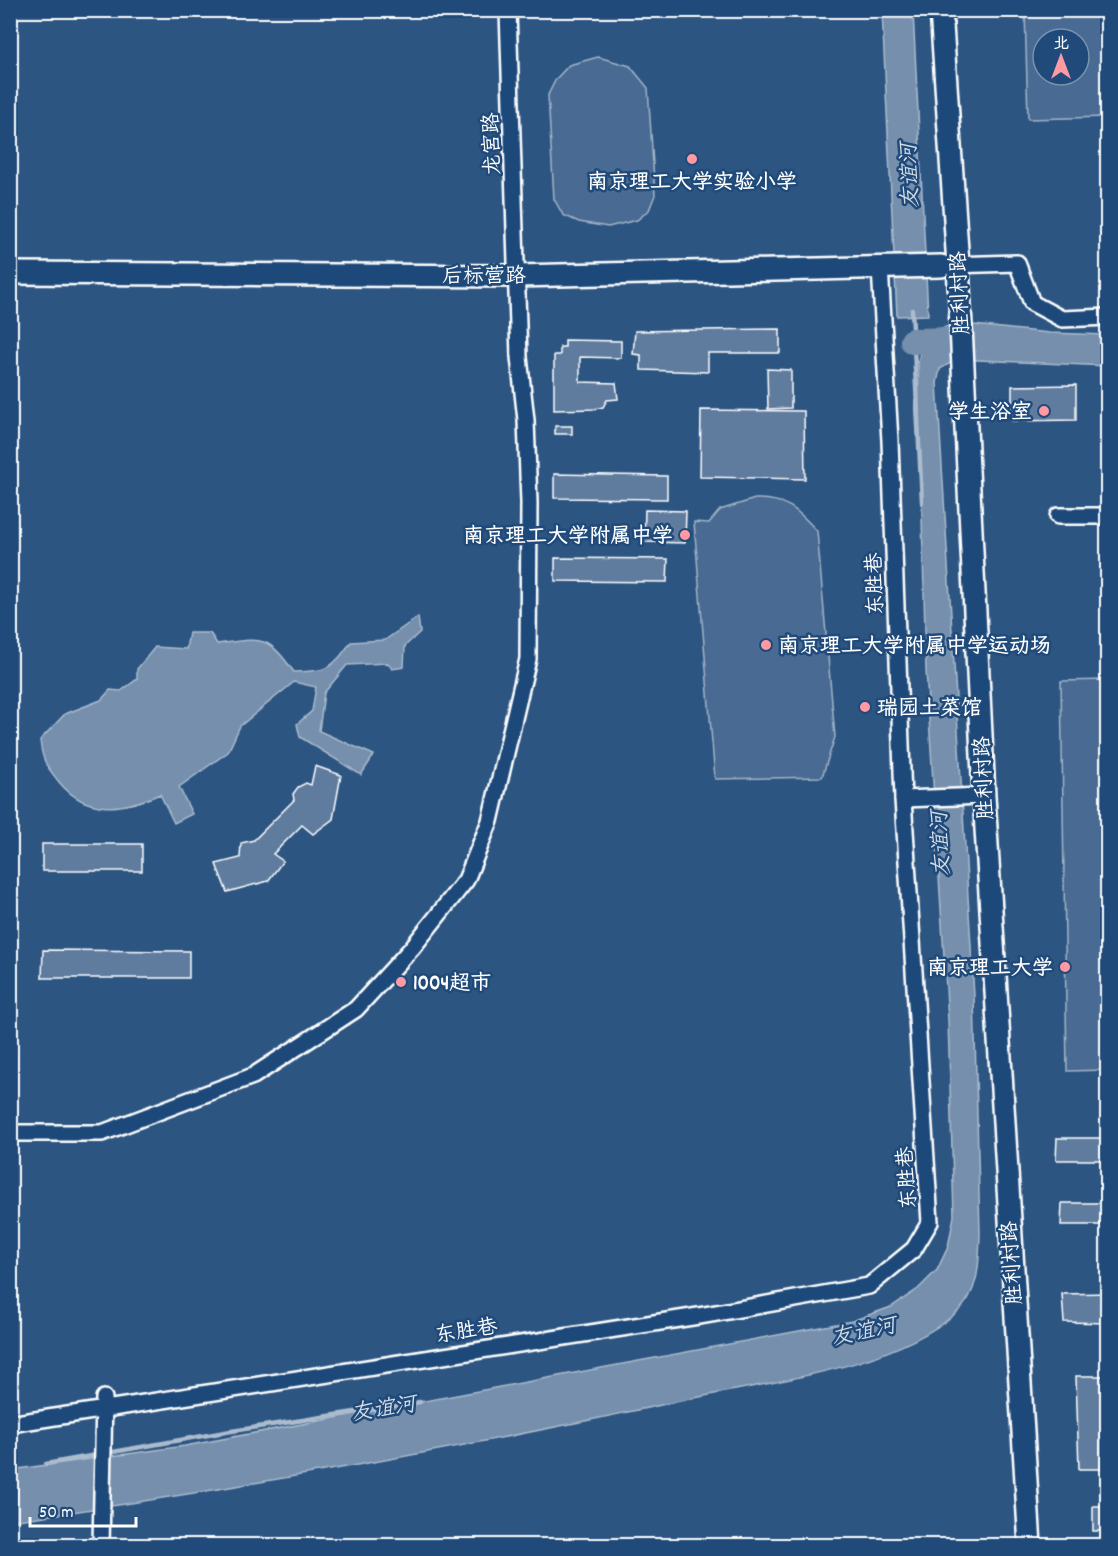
<svg xmlns="http://www.w3.org/2000/svg" width="1118" height="1556" viewBox="0 0 1118 1556" font-family="Dekko,'LXGW WenKai TC',sans-serif">
	<rect width="100%" height="100%" fill="#2c5582"/>
	<filter id="ink" filterUnits="userSpaceOnUse"><feTurbulence type="fractalNoise" baseFrequency=".0167" numOctaves="2"/><feDisplacementMap in="SourceGraphic" scale="12" xChannelSelector="R" yChannelSelector="G"/><feConvolveMatrix kernelMatrix="1 2 1 2 8 2 1 2 1" color-interpolation-filters="sRGB"/></filter>
	<g filter="url(#ink)">
		<!-- green -->
		<g fill="#486b92" stroke="#a4b5c8" stroke-width="1.5" fill-rule="evenodd">
			<path d="M1025,11h82v106l-79,2zM1043,39h36v36h-36z"/>
			<path d="M598,57l32,9 18,22 7,107 -6,15 -12,10 -29,7 -29,-5 -16,-7 -9,-16 -6,-104 8,-16 13,-14z"/>
			<path d="M755,499c30,-1 42,10 62,32l18,206 -13,40 -107,2 -21,-257 15,1 11,-13z"/>
			<path d="M1107,680v390l-40,1 -6,-390z"/>
		</g>
		<!-- water -->
		<g fill="#748fad" stroke="#acbcce" stroke-width="1.5">
			<path d="M882,11h31l15,304 -31,1z"/>
			<path d="M964,324l85,9 58,2v31l-150,-7 -17,10 -3,14 37,613 6,238c-1,28 0,59 -24,79 -65,56 -188,69 -271,87 -223,48 -448,89 -674,121v-51l174,-24 667,-125 39,-14 27,-18 19,-19 11,-23 6,-31 -6,-196 -22,-350 -8,-307c5,-33 15,-35 46,-39z"/>
			<path d="M418,617l2,15 -15,14 -1,21 -12,2 -4,-6 -41,2 -23,28 -5,38 55,24 -13,20 -61,-38 -3,-13 15,-13 4,-24 -22,-5 -54,44 -12,26 -49,35 13,27 -18,9 -14,-29c-37,16 -73,22 -101,-12 -13,-16 -17,-22 -19,-42l25,-26 36,-14 9,-10 11,1 16,-12v-10l18,-22 31,2 3,-16h21l7,11c45,-6 50,-10 77,28 34,-1 37,-2 57,-30l34,-2z"/>
		</g>
		<g fill="none" stroke-linecap="round" stroke-linejoin="round">
			<!-- stream -->
			<g stroke="#acbcce" stroke-width="4.5">
				<path d="M912,310l10,192"/>
				<path d="M46,1464l179,-32 195,-30"/>
			</g>
			<!-- river -->
			<path stroke="#748fad" stroke-width="26" d="M913,341l44,-1"/>
		</g>
		<!-- building -->
		<g fill="#5e7c9f" stroke="#fff" stroke-width="1.5">
			<path d="M780,329v24h-72v19l-67,-2v-15l-8,-1 2,-23z"/>
			<path d="M565,340l56,1v17l-41,-1v25l36,1 2,16 -11,1 -4,7 -8,2 -41,1v-55h6v-8h5z"/>
			<path d="M767,369l24,1v38l-23,1z"/>
			<path d="M1076,385v35l-64,1v-35z"/>
			<path d="M701,410l103,1 1,68 -105,-2z"/>
			<rect x="555" y="426" width="17" height="8"/>
			<path d="M554,474l113,2v23l-113,-1z"/>
			<path d="M645,510l41,1 -1,32 -41,-1z"/>
			<path d="M555,558l113,1 -1,23 -112,-1z"/>
			<path d="M315,766l26,9 -8,44 -20,15 -11,-9 -29,29 10,7 -15,20 -41,11 -11,-28 24,-6 1,-15 13,-3 40,-40 -1,-6 5,-7 8,-4 5,2z"/>
			<rect x="42" y="844" width="100" height="27"/>
			<path d="M43,950l146,1v27h-147z"/>
			<rect x="10" y="958" width="3" height="28"/>
			<rect x="10" y="1056" width="6" height="36"/>
			<path d="M1057,1138h51v22h-52z"/>
			<path d="M1062,1203h46v22h-47z"/>
			<path d="M1108,1293v30l-44,-1 -2,-28z"/>
			<path d="M1076,1376h32v93h-29z"/>
			<rect x="1093" y="1506" width="15" height="25"/>
		</g>
		<g fill="none" stroke-linecap="round" stroke-linejoin="round">
			<defs>
				<g id="street">
					<path d="M950,265l67,-2 15,40 30,16 46,-2"/>
					<path d="M1058,516h50"/>
					<path d="M903,799l81,-3"/>
					<path d="M10,1133h92l151,-57 103,-67 56,-61 54,-68 24,-59 38,-162 1,-156 -3,-83 -7,-63 -11,-347"/>
					<path d="M10,1424l695,-109 164,-29 45,-37 16,-27 -27,-423 -13,-358 -10,-174"/>
					<path d="M101,1546l3,-148"/>
				</g>
				<g id="secondary">
					<path d="M941,10l17,255 26,531 46,750"/>
					<path d="M10,273l507,3 424,-10"/>
				</g>
			</defs>
			<!-- street casing -->
			<use href="#street" stroke="#fff" stroke-width="20"/>
			<!-- secondary casing -->
			<use href="#secondary" stroke="#fff" stroke-width="26"/>
			<!-- street -->
			<use href="#street" stroke="#1f4a7a" stroke-width="15"/>
			<!-- secondary -->
			<use href="#secondary" stroke="#1f4a7a" stroke-width="21"/>
		</g>
	</g>
	<!-- markers -->
	<g fill="#ff9aa2" stroke="#1f4a7a" stroke-width="2">
		<circle cx="692" cy="159" r="6"/>
		<circle cx="1044" cy="411" r="6"/>
		<circle cx="685" cy="535" r="6"/>
		<circle cx="766" cy="645" r="6"/>
		<circle cx="865" cy="707" r="6"/>
		<circle cx="1065" cy="967" r="6"/>
		<circle cx="401" cy="982" r="6"/>
	</g>
	<g text-anchor="middle" stroke-width="5" stroke-linejoin="round" paint-order="stroke">
		<!-- street labels -->
		<g font-size="21" fill="#fff" stroke="#1f4a7a">
			<text transform="translate(491 144) rotate(-92)" y="7">龙宫路</text>
			<text x="484" y="282">后标营路</text>
			<text transform="translate(959 293) rotate(-93)" y="7">胜利村路</text>
			<text transform="translate(874 584) rotate(-92)" y="7">东胜巷</text>
			<text transform="translate(983 778) rotate(-93)" y="7">胜利村路</text>
			<text transform="translate(906 1178) rotate(-94)" y="7">东胜巷</text>
			<text transform="translate(1011 1263) rotate(-94)" y="7">胜利村路</text>
			<text transform="translate(466 1330) rotate(-9)" y="7">东胜巷</text>
		</g>
		<!-- poi labels -->
		<g font-size="21" font-weight="bold" fill="#fff" stroke="#1f4a7a" text-anchor="end">
			<text x="692" y="188" text-anchor="middle">南京理工大学实验小学</text>
			<text x="1032" y="418">学生浴室</text>
			<text x="673" y="542">南京理工大学附属中学</text>
			<text x="778" y="652" text-anchor="start">南京理工大学附属中学运动场</text>
			<text x="877" y="714" text-anchor="start">瑞园土菜馆</text>
			<text x="1053" y="974">南京理工大学</text>
			<text x="413" y="989" text-anchor="start">1004超市</text>
		</g>
		<!-- water labels -->
		<g font-size="22" font-style="italic" fill="#d5dde6" stroke="#1f4a7a">
			<text transform="translate(908 176) rotate(-92)" y="8">友谊河</text>
			<text transform="translate(939 844) rotate(-93)" y="8">友谊河</text>
			<text transform="translate(863 1330) rotate(-12)" y="8">友谊河</text>
			<text transform="translate(383 1407) rotate(-9)" y="8">友谊河</text>
		</g>
	</g>
	<!-- margin -->
	<rect width="1118" height="1556" fill="none" stroke="#1f4a7a" stroke-width="36"/>
	<rect x="18" y="18" width="1082" height="1520" fill="none" stroke="#fff" stroke-width="2" filter="url(#ink)"/>
	<!-- north arrow -->
	<g transform="translate(1061 57)"><circle r="28" fill="#1f4a7a" stroke="#7992af" stroke-width="1.5"/>
	<path d="M0-4.5L10 22L0 15L-10 22Z" fill="#ff9aa2"/>
	<text y="-9" font-size="16" font-weight="bold" text-anchor="middle" fill="#ffffff">北</text>
	</g>
	<!-- scale -->
	<path d="M30 1517v9h106v-9" fill="none" stroke="#ffffff" stroke-width="3"/>
	<text x="39" y="1517" font-size="18" fill="#ffffff" stroke="#1f4a7a" stroke-width="4.5" paint-order="stroke">50 m</text>
</svg>
